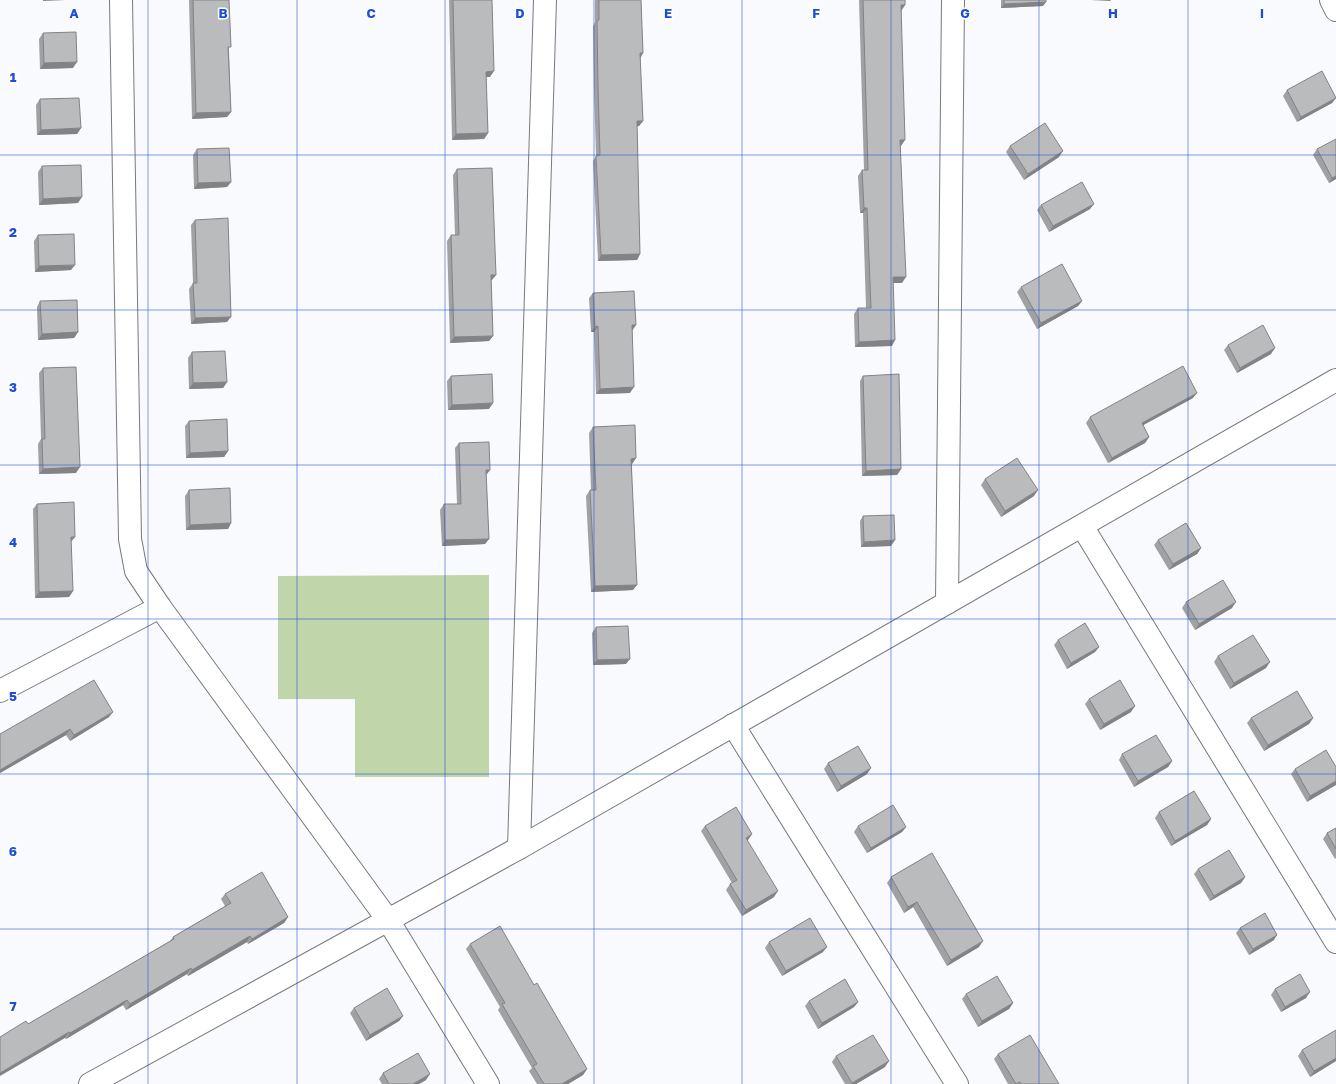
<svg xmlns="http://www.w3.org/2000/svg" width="1336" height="1084" viewBox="0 0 1336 1084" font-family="'Golos Text',sans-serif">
	<rect width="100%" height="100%" fill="#f9fafd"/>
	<!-- green -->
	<path fill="#c0d5a9" d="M489,575v202h-134v-78h-77v-123z"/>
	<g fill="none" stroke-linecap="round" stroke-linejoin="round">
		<defs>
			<g id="minor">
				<path d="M121,0l9,539 6,32 24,36 228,313 100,164"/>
				<path d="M1331,0l5,10"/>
				<path d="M1082,526l254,416"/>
				<path d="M947,603l6,-603"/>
				<path d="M0,691l160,-84"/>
				<path d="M733,725l224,359"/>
				<path d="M519,848l26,-848"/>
				<path d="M90,1084l429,-236 817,-468"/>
			</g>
		</defs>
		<!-- minor casing -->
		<use href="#minor" stroke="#78797b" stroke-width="24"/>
		<!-- minor -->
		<use href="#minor" stroke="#fff" stroke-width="22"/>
	</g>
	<!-- wall -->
	<g fill="#a0a1a3">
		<path d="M189,0h40v50l2,62 -4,5 -35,2z"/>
		<path d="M449,0h43l-2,77h-4l2,56 -4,6 -32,1z"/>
		<path d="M595,0h46l2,53 -3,4 3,64 -4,5h-2l3,128 -3,6 -39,1 -5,-100 3,-5 -2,-65 -1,-65 2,-4z"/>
		<path d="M859,0h46v5l-4,6v135h-1l2,137h-9l-1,63 -37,1 -1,-33 4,-6h8l-3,-95h-3l-2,-37 4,-6h2z"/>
		<path d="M1001,0h45l-3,6 -42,2z"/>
		<path d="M43,33l30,35 -33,1 -1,-30z"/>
		<path d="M1287,90l49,7v1l-4,5 -35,19 -14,-26z"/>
		<path d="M40,99l41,29 -4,6 -40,1 -1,-30z"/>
		<path d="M1010,146l49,11 -35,23 -18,-28z"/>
		<path d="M197,149l34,33 -4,5 -33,2 -1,-34z"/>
		<path d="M1317,149l19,30 -7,4 -16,-28z"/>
		<path d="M42,166l36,37 -39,2 -1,-33z"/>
		<path d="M457,169l39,106 -5,5 2,56 -4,5 -39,2 -3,-102 4,-6h4l-2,-60z"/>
		<path d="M1041,205l49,4 -41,23 -12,-22z"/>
		<path d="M195,220l32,102 -36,2 -2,-35 4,-6 -2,-58z"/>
		<path d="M38,235l33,35 -36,2 -1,-31z"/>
		<path d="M1021,287l61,14 -4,5 -41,23 -20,-37z"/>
		<path d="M593,293l37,100 -34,1 -2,-62h-3l-2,-34z"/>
		<path d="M40,301l38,31 -4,6 -36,2 -1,-33z"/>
		<path d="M1228,345l43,9 -34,19 -13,-23z"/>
		<path d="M192,352l35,30 -4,6 -34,1 -1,-31z"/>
		<path d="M43,368l33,105 -37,1 -1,-30 3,-5 -2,-66z"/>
		<path d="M451,376l38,33 -41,1 -1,-29z"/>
		<path d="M863,376l38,93 -4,6 -35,1 -2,-95z"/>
		<path d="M1193,398l-50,27 6,12 -4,6 -37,20 -22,-40 4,-6z"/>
		<path d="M189,421l39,30 -4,6 -38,1 -1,-32z"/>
		<path d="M593,427l43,31 -4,6 1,126 -42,2 -5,-96 4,-6h1l-2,-57z"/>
		<path d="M459,443l31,27 -4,5 3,64 -4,5 -43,2 -2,-36 4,-6h13l-2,-56z"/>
		<path d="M985,479l49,17 -33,21 -20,-32z"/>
		<path d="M189,490l42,33 -3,6 -42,1 -1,-34z"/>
		<path d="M37,504l36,87 -4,6 -34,1 -2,-89z"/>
		<path d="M863,516l28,30 -30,1 -1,-26z"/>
		<path d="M1158,540l43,8 -4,6 -28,16 -15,-25z"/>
		<path d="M1186,602l46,6 -37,22 -13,-22z"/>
		<path d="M596,627l30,37 -33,1 -1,-32z"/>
		<path d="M1058,640l41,7 -4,5 -28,17 -13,-24z"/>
		<path d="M1218,656l48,12 -36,21 -16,-27z"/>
		<path d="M1089,699l42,13 -31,18 -15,-26z"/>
		<path d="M109,717l-39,24 -4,-6 -66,38v-39z"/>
		<path d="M1251,718h62l-4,6 -45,27 -17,-28z"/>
		<path d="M1122,754l50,7 -4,6 -34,20 -15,-27z"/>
		<path d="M828,763l39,11 -30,18 -13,-23z"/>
		<path d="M1336,767l-29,35 -16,-28 4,-5z"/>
		<path d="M1159,812l52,7 -4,6 -36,21 -16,-28z"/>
		<path d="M705,826l47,8 -5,7 27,56 -32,19 -16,-26 4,-6 2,-1 -31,-52z"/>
		<path d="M858,826l48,1 -4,5 -35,21 -13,-21z"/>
		<path d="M1336,828v30l-1,1 -12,-20 4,-6z"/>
		<path d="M1198,869l47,8 -4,6 -31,18 -16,-27z"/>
		<path d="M891,877l88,70 -32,19 -34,-59 -9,6 -17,-30z"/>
		<path d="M225,894l63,23 -4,6 -36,21 -1,-2 -59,34 -1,-2 -61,36 -3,-5 -57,34 -1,-1 -37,-14 142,-83 3,-4 52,-31 -4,-7z"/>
		<path d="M1240,928l34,12 -25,15 -13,-22z"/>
		<path d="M769,942l54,10 -41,24 -17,-28z"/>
		<path d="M470,944l64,41 53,84 -4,6 -15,9h-31l-8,-13 3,-3 -34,-58 2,-3 -34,-58z"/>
		<path d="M1275,989l31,9 -25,14 -10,-17z"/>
		<path d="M966,994l47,9 -4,6 -31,18 -16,-28z"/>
		<path d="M809,1001l49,1 -4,5 -36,22 -13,-23z"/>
		<path d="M354,1008l49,8 -4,5 -33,20 -16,-28z"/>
		<path d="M1302,1050l34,11 -26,16 -12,-21z"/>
		<path d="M998,1054l61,30h-51l-14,-25z"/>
		<path d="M836,1056l49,11 -29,17h-11l-13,-22z"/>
		<path d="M383,1073l43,7 -7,4h-37l-3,-5z"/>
	</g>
	<!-- shaded-wall -->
	<g fill="#828384">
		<path d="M43,0h23l-23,1z"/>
		<path d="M1091,0h20l-1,1z"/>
		<path d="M1046,2l-3,4 -42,2 3,-4z"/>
		<path d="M901,5h4l-4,6h-4z"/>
		<path d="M640,53h3l-3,6z"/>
		<path d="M77,62l-4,6 -33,1 4,-6z"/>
		<path d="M494,71l-4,6h-8l4,-5z"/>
		<path d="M1336,98l-4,5 -35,19 4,-5z"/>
		<path d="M231,112l-4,5 -35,2 4,-6z"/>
		<path d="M637,121h6l-4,5 -6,1z"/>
		<path d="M81,128l-4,6 -40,1 4,-5z"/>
		<path d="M488,133l-4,6 -32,1 4,-6z"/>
		<path d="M900,140h5l-4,6h-5z"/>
		<path d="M1063,151l-4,6 -35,23 4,-6z"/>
		<path d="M1336,176v3l-7,4 3,-5z"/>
		<path d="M231,182l-4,5 -33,2 4,-6z"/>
		<path d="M82,197l-4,6 -39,2 4,-6z"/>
		<path d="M1094,204l-4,5 -41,23 4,-6z"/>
		<path d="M864,208h3l-4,5h-3z"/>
		<path d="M640,254l-3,6 -39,1 3,-6z"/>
		<path d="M75,265l-4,5 -36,2 4,-6z"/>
		<path d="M491,275h5l-4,5 -5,1z"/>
		<path d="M893,277h13l-4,6h-13z"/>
		<path d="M1082,301l-4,5 -41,23 4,-6z"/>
		<path d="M231,317l-4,5 -36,2 4,-6z"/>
		<path d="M632,325h4l-4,6z"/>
		<path d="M598,326l-4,6h-3l4,-5z"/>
		<path d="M78,332l-4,6 -36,2 4,-6z"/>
		<path d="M493,336l-4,5 -39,2 4,-6z"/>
		<path d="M895,340l-3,6 -37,1 4,-5z"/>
		<path d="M1275,348l-4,6 -34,19 3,-5z"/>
		<path d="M227,382l-4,6 -34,1 4,-6z"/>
		<path d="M634,387l-4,6 -34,1 4,-5z"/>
		<path d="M1197,393l-4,5 -55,30 4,-5z"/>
		<path d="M493,403l-4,6 -41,1 4,-5z"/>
		<path d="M1149,437l-4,6 -37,20 4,-5z"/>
		<path d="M228,451l-4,6 -38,1 4,-5z"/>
		<path d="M636,458l-4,6h-5l4,-5z"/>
		<path d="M80,467l-4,6 -37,1 4,-5z"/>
		<path d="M901,469l-4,6 -35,1 4,-5z"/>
		<path d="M486,470h4l-4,5z"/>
		<path d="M1038,490l-4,6 -33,21 4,-6z"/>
		<path d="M231,523l-3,6 -42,1 4,-5z"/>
		<path d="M71,537h4l-4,5z"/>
		<path d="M489,539l-4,5 -43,2 3,-6z"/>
		<path d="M895,540l-4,6 -30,1 3,-5z"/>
		<path d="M1201,548l-4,6 -28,16 4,-6z"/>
		<path d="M637,585l-4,5 -42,2 4,-6z"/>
		<path d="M73,591l-4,6 -34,1 4,-6z"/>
		<path d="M1236,602l-4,6 -37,22 4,-6z"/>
		<path d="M1099,647l-4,5 -28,17 4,-6z"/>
		<path d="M630,659l-4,5 -33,1 4,-5z"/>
		<path d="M1270,662l-4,6 -36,21 4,-6z"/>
		<path d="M1135,706l-4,6 -31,18 4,-6z"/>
		<path d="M113,712l-4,5 -39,24 4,-6z"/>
		<path d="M1313,718l-4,6 -45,27 4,-6z"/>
		<path d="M70,729l-4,6 -66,38v-3z"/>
		<path d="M1172,761l-4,6 -34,20 4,-6z"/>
		<path d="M871,768l-4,6 -30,18 4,-6z"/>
		<path d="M1336,781v4l-29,17 3,-6z"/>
		<path d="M1211,819l-4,6 -36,21 4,-5z"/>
		<path d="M906,827l-4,5 -35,21 4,-5z"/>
		<path d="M752,834l-4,6 -6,4 4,-6z"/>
		<path d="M1245,877l-4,6 -31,18 4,-5z"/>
		<path d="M778,891l-4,6 -32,19 4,-6z"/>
		<path d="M917,902l-4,5 -9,6 4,-6z"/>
		<path d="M288,917l-4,6 -36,21 4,-5z"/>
		<path d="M1277,935l-3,5 -25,15 4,-6z"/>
		<path d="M250,936l-3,6 -59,34 4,-6z"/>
		<path d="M983,941l-4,6 -32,19 4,-6z"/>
		<path d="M827,947l-4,5 -41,24 4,-5z"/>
		<path d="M191,968l-4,6 -61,36 4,-6z"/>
		<path d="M1310,992l-4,6 -25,14 4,-5z"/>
		<path d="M127,1000l-4,5 -57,34 4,-6z"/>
		<path d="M858,1002l-4,5 -36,22 4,-6z"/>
		<path d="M1013,1003l-4,6 -31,18 4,-6z"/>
		<path d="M403,1016l-4,5 -33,20 4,-6z"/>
		<path d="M69,1032l-4,6 -65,38v-3z"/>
		<path d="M1336,1058v3l-26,16 4,-6z"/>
		<path d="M889,1061l-4,6 -29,17h-5z"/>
		<path d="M587,1069l-4,6 -15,9h-6z"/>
		<path d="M430,1074l-4,6 -7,4h-6z"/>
	</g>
	<!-- building -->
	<g fill="#babbbd" stroke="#828384">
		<path d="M193,0h36l2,47h-3l3,65 -35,1z"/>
		<path d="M453,0h39l2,71 -8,1 2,61 -32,1z"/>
		<path d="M599,0h42l2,53h-3l3,68h-6l3,133 -39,1 -5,-99 4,-1 -2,-69 -1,-65 2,-1z"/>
		<path d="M863,0h42v5h-4l4,135h-5l6,137h-13l2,63 -36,2 -1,-34h13l-4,-100h-3l-2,-38h6z"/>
		<path d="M1004,0h42v2l-42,2z"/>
		<path d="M76,32l1,30 -33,1 -1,-30z"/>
		<path d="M1322,71l14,27 -35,19 -14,-27z"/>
		<path d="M79,98l2,30 -40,2 -1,-31z"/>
		<path d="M1045,123l18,28 -35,23 -18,-28z"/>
		<path d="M1336,139v37l-4,2 -15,-29z"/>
		<path d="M229,148l2,34 -33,1 -1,-34z"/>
		<path d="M81,165l1,32 -39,2 -1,-33z"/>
		<path d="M492,168l4,107h-5l2,61 -39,1 -3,-102h8l-2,-66z"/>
		<path d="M1082,182l12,22 -41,22 -12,-21z"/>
		<path d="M228,218l3,99 -36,1 -2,-35h4l-2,-63z"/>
		<path d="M74,234l1,31 -36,1 -1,-31z"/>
		<path d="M1062,264l20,37 -41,22 -20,-36z"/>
		<path d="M634,291l2,34h-4l2,62 -34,2 -2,-63 -3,1 -2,-34z"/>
		<path d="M77,300l1,32 -36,2 -2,-33z"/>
		<path d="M1263,325l12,23 -35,20 -12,-23z"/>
		<path d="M225,351l2,31 -34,1 -1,-31z"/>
		<path d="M1183,366l14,27 -55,30 7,14 -37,21 -22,-41z"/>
		<path d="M76,367l4,100 -37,2 -1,-30h3l-2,-71z"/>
		<path d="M492,374l1,29 -41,2 -1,-29z"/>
		<path d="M899,374l2,95 -35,2 -3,-95z"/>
		<path d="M227,419l1,32 -38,2 -1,-32z"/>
		<path d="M635,425l1,33 -5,1 6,126 -42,1 -5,-96h6l-3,-63z"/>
		<path d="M489,442l1,28h-4l3,69 -44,1 -1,-36h17l-2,-61z"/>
		<path d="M1017,458l21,32 -33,21 -20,-32z"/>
		<path d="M230,488l1,35 -41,2 -1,-35z"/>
		<path d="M74,502l1,35h-4l2,54 -34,1 -2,-88z"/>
		<path d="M894,515l1,25 -31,2 -1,-26z"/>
		<path d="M1186,523l15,25 -28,16 -15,-24z"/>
		<path d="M1223,580l13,22 -37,22 -13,-22z"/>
		<path d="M1085,623l14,24 -28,16 -13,-23z"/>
		<path d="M628,626l2,33 -33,1 -1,-33z"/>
		<path d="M1253,635l17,27 -36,21 -16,-27z"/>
		<path d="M94,680l19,32 -39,23 -4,-6 -70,41v-36z"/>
		<path d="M1120,680l15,26 -31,18 -15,-25z"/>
		<path d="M1297,691l16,27 -45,27 -17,-27z"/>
		<path d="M1156,735l16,26 -34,20 -16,-27z"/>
		<path d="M858,746l13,22 -30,18 -13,-23z"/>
		<path d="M1326,750l10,17v14l-26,15 -15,-27z"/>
		<path d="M1194,791l17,28 -36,22 -16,-29z"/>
		<path d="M893,805l13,22 -35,21 -13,-22z"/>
		<path d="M736,807l16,27 -6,4 32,53 -32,19 -16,-26 7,-4 -32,-54z"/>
		<path d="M1336,828v21l-9,-16z"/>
		<path d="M1229,850l16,27 -31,19 -16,-27z"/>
		<path d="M932,853l51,88 -32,19 -34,-58 -9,5 -17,-30z"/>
		<path d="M262,872l26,45 -36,22 -2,-3 -58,34 -1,-2 -61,36 -3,-4 -57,33 -1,-1 -69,41v-36l26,-16 2,3 146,-85 -1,-2 58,-34 -6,-9z"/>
		<path d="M1265,913l12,22 -24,14 -13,-21z"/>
		<path d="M810,918l17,29 -41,24 -17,-29z"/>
		<path d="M500,926l34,59 3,-2 50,86 -25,15h-18l-11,-18 4,-2 -35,-60 3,-1 -35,-59z"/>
		<path d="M1300,974l10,18 -25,15 -10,-18z"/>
		<path d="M997,976l16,27 -31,18 -16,-27z"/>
		<path d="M845,979l13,23 -36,21 -13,-22z"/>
		<path d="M387,988l16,28 -33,19 -16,-27z"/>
		<path d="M1336,1030v28l-22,13 -12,-21z"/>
		<path d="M873,1035l16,26 -37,22 -16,-27z"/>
		<path d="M1030,1035l29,49h-38l-1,-2 -4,2 -18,-30z"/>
		<path d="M418,1053l12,21 -17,10h-24l-6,-11z"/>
	</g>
	<!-- grid -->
	<path fill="none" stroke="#1d4ed8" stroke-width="1" stroke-opacity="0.55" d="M148,0v1084M297,0v1084M445,0v1084M594,0v1084M742,0v1084M891,0v1084M1039,0v1084M1188,0v1084M0,155h1336M0,310h1336M0,465h1336M0,619h1336M0,774h1336M0,929h1336"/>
	<g font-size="13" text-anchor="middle" font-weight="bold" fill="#1d4ed8" stroke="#fff" stroke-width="3" stroke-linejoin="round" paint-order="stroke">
		<text x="74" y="18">A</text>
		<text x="223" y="18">B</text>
		<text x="371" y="18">C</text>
		<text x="520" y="18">D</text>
		<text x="668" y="18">E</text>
		<text x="816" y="18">F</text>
		<text x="965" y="18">G</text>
		<text x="1113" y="18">H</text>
		<text x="1262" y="18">I</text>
		<text x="13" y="82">1</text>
		<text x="13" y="237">2</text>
		<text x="13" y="392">3</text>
		<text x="13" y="547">4</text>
		<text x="13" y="701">5</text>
		<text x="13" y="856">6</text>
		<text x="13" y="1011">7</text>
	</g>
</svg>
